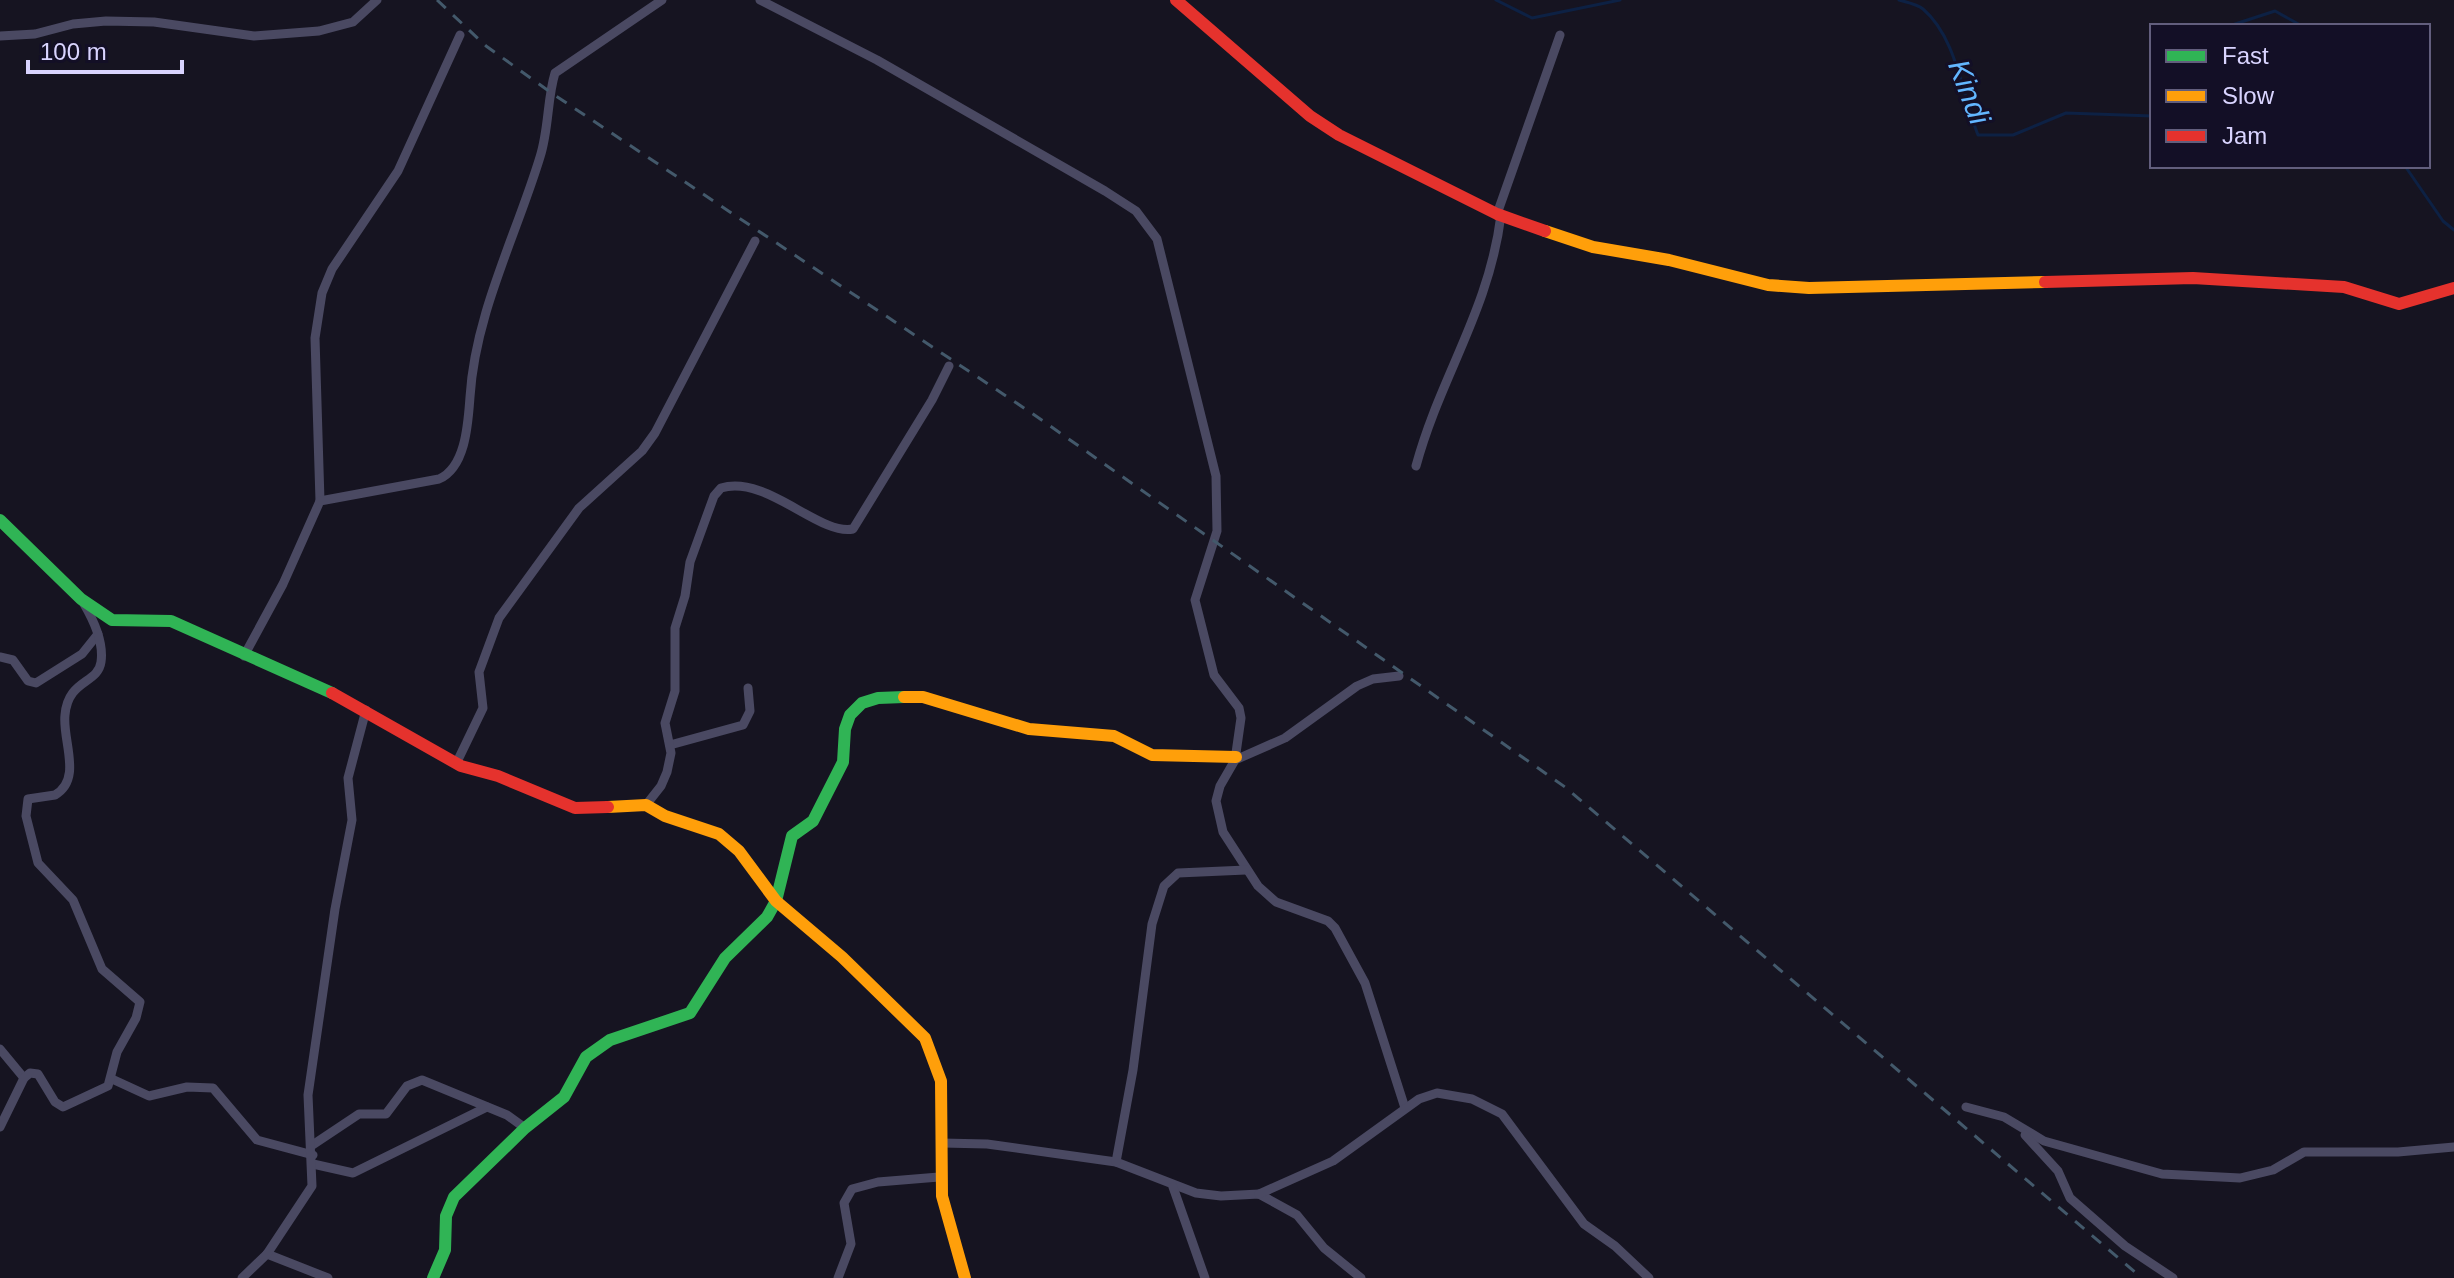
<svg xmlns="http://www.w3.org/2000/svg" width="2454" height="1278" viewBox="0 0 2454 1278" font-family="Helvetica,sans-serif">
	<rect width="100%" height="100%" fill="#161421"/>
	<g fill="none" stroke-linecap="round" stroke-linejoin="round">
		<!-- stream -->
		<g stroke="#0d2144" stroke-width="3">
			<path d="M1496,0l36,18 88,-18"/>
			<path d="M1899,0c7,2 18,4 24,9 34,29 39,86 55,126h35l53,-22 86,3"/>
			<path d="M2229,26l46,-15 27,15"/>
			<path d="M2405,166l38,55 11,9"/>
		</g>
		<!-- street -->
		<g stroke="#4a4962" stroke-width="9">
			<path d="M760,0l117,60 228,131 31,20 21,28 59,237 1,55 -22,69 19,75 25,33 2,10 -6,42"/>
			<path d="M0,36l35,-2 38,-10 33,-3 48,1 100,14 65,-5 34,-9 24,-22"/>
			<path d="M1497,214l63,-179"/>
			<path d="M1416,466c24,-89 73,-155 85,-251"/>
			<path d="M320,501l-5,-163 7,-45 10,-24 66,-98 62,-136"/>
			<path d="M244,656l39,-72 37,-83 119,-22c27,-12 29,-56 31,-82 5,-83 46,-161 70,-240 9,-28 7,-58 15,-84l107,-73"/>
			<path d="M0,657l13,3 15,21 8,2 46,-29 16,-20"/>
			<path d="M1399,676l-26,3 -16,7 -72,52 -50,22 -15,26 -4,15 7,31 35,54 18,16 52,19 7,7 30,55 40,125"/>
			<path d="M670,745l73,-20 7,-14 -2,-23"/>
			<path d="M456,764l27,-56 -4,-36 20,-54 80,-110 63,-57 13,-18 100,-192"/>
			<path d="M646,805l15,-19 6,-14 4,-19 -6,-30 10,-32v-63l10,-32 5,-34 24,-66 7,-8c45,-14 98,48 132,41l79,-129 17,-34"/>
			<path d="M0,1049l24,29"/>
			<path d="M112,1079l37,17 38,-9 26,1 44,52 56,15"/>
			<path d="M1966,1107l38,10 40,24 118,33 78,4 33,-8 31,-18h94l56,-5"/>
			<path d="M0,1127l24,-49 6,-5 8,1 17,28 8,5 45,-21 9,-34 19,-34 4,-16 -38,-33 -29,-69 -35,-37 -12,-47 2,-17 27,-4c28,-16 7,-55 10,-80 3,-36 33,-31 36,-53 3,-20 -7,-41 -17,-58"/>
			<path d="M2025,1135l33,36 12,27 55,48 48,32"/>
			<path d="M942,1143l45,1 129,18 80,31 25,3 38,-2 38,21 27,33 37,30"/>
			<path d="M311,1146l48,-32h27l21,-28 15,-6 85,35 18,13"/>
			<path d="M1116,1162l17,-92 19,-146 12,-38 14,-13 68,-3"/>
			<path d="M313,1164l40,9 134,-66"/>
			<path d="M1173,1187l32,91"/>
			<path d="M1259,1194l74,-33 86,-62 18,-6 35,6 30,15 82,110 31,22 34,32"/>
			<path d="M267,1254l61,24"/>
			<path d="M242,1278l25,-24 45,-68 -4,-91 27,-186 17,-89 -4,-42 18,-68"/>
			<path d="M838,1278l13,-34 -7,-41 8,-14 26,-7 61,-5"/>
		</g>
		<!-- fast -->
		<g stroke="#30b455" stroke-width="12">
			<path d="M0,520l81,79 31,21 59,1 161,72"/>
			<path d="M433,1278l12,-28 1,-34 8,-19 71,-69 39,-31 22,-40 24,-17 80,-27 35,-55 42,-41 9,-16 16,-65 21,-15 30,-59 2,-33 5,-14 12,-12 16,-5 26,-1"/>
		</g>
		<!-- slow -->
		<g stroke="#ff9f0a" stroke-width="12">
			<path d="M1545,231l48,16 76,13 99,25 41,3 236,-6"/>
			<path d="M904,697h19l106,32 85,7 38,19 84,2"/>
			<path d="M608,807l38,-2 19,11 54,18 20,17 37,50 66,56 83,81 16,43 1,115 23,82"/>
		</g>
		<!-- jam -->
		<g stroke="#e5322d" stroke-width="12">
			<path d="M1176,0l134,116 29,19 158,79 48,17"/>
			<path d="M2045,282l148,-4 151,9 55,17 55,-16"/>
			<path d="M332,693l129,73 37,10 77,32 33,-1"/>
		</g>
		<!-- rail -->
		<path stroke="#43596b" stroke-width="3" stroke-dasharray="12 10" stroke-linecap="butt" d="M437,0l49,46 67,48 480,320 532,373 577,491"/>
	</g>
	<g text-anchor="middle" stroke-width="6" stroke-linejoin="round" paint-order="stroke">
		<!-- water labels -->
		<g font-size="30" font-style="italic" fill="#62b6ff" stroke="#130f26">
			<text transform="translate(1969 92) rotate(69)" y="10">Kindi</text>
		</g>
	</g>
	<!-- legend -->
	<rect x="2150" y="24" width="280" height="144" fill="#130f26" stroke="#625e7d" stroke-width="2"/>
	<rect x="2166" y="50" width="40" height="12" fill="#30b455" stroke="#625e7d" stroke-width="2"/>
	<text x="2222" y="64" font-size="24" fill="#d9d4ff">Fast</text>
	<rect x="2166" y="90" width="40" height="12" fill="#ff9f0a" stroke="#625e7d" stroke-width="2"/>
	<text x="2222" y="104" font-size="24" fill="#d9d4ff">Slow</text>
	<rect x="2166" y="130" width="40" height="12" fill="#e5322d" stroke="#625e7d" stroke-width="2"/>
	<text x="2222" y="144" font-size="24" fill="#d9d4ff">Jam</text>
	<!-- scale -->
	<path d="M28 60v12h154v-12" fill="none" stroke="#d9d4ff" stroke-width="4"/>
	<text x="40" y="60" font-size="24" fill="#d9d4ff" stroke="#130f26" stroke-width="6" paint-order="stroke">100 m</text>
</svg>
